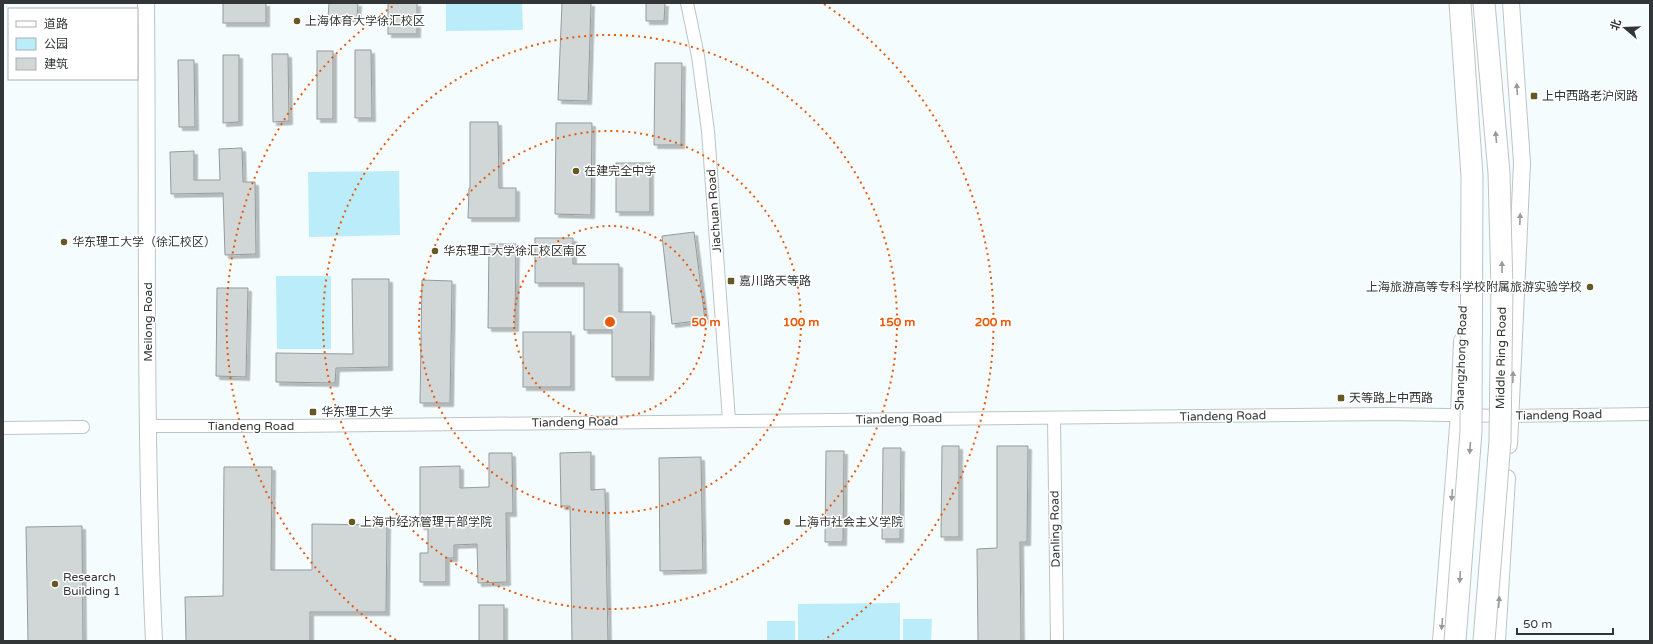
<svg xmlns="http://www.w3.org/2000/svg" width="1653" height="644" viewBox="0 0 1653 644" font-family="'Varela Round','Noto Sans SC',sans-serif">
	<defs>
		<filter id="shadow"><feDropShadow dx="3.5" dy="3.5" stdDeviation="0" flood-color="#0004"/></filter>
	</defs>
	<rect width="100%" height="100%" fill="#f5fcfe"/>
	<!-- green -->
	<g fill="#baedf9">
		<path d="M446,3h76l1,27 -77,1z"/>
		<path d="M399,171l1,64 -91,2 -1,-65z"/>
		<path d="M276,276h55v73h-54z"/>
		<path d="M900,603v38h-102v-37z"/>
		<path d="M903,619h29l-1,22h-28z"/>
		<rect x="767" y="621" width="28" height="20"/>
	</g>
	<!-- building -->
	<g fill="#d1d7d7" stroke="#959b9a" filter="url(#shadow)">
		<rect x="223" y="3" width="43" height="20"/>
		<path d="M329,3h29l-1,15h-29z"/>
		<rect x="388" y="3" width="29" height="31"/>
		<path d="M562,3h29l-3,98 -30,-1z"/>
		<path d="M646,3h19l-1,18h-18z"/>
		<path d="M355,50h16l1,68h-17z"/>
		<rect x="317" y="51" width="16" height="68"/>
		<path d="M272,54h16l1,67 -16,1z"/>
		<path d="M223,55h16v67l-16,1z"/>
		<path d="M178,60h16l1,67h-16z"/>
		<path d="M655,63h27l-1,82h-27z"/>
		<path d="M470,122h28l1,66h17v30h-48l1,-30h1z"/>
		<path d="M556,123h36l-1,92 -36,-1z"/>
		<path d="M242,148l1,34h12l1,72 -31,1 -2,-62 -52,1 -1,-42 24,-1v29h26l-1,-31z"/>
		<rect x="616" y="163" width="34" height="49"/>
		<path d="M694,232l11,88 -33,4 -10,-88z"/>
		<path d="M535,238h38v26h46v48h32l-1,65h-38v-47h-28v-47h-49z"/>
		<path d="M489,244h27l-1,84h-27z"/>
		<path d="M352,279h37v88l-53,1 -1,15 -59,-1v-29l77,1z"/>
		<path d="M422,280l30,1 -2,122h-30z"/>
		<path d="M217,288h31l-2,89 -30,-1z"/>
		<rect x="523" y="332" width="48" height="55"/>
		<path d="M942,446h17v91h-18z"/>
		<path d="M997,446h31l-1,96h-7l1,99h-43l-1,-92 20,-1z"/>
		<path d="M883,448h18l-1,91h-18z"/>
		<path d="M826,451h18l-1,91h-18z"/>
		<path d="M591,452v38l14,-1 3,152h-36l-2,-135h-9l-1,-53z"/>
		<path d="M489,453h23l1,60h-7l1,69 -29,1 -1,-39 -23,1v13h-8v24h-26v-29h8v-27h-8v-59l40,-1v22l29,-1z"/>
		<path d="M701,457l2,113 -43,1 -1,-113z"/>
		<path d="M224,467h48l-1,103h41v-46l75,1 -1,87h-76v29h-124l-1,-44 38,-1z"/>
		<path d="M82,526l1,115h-55l-2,-114z"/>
		<rect x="479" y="605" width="25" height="36"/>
	</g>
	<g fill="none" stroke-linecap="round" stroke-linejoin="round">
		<defs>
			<g id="street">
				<path d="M687,3l11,53 10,75 21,289"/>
				<path d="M1054,418l3,223"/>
				<path d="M148,426h144l1094,-12 125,2 139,-2"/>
				<path d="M3,428l80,-1"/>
			</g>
			<g id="secondary">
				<path d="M146,3c2,213 -2,426 8,638"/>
				<path d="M1509,445l13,-282 -11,-160"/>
				<path d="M1441,641l18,-227 3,-73"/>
				<path d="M1497,641l10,-163"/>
			</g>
		</defs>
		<!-- street casing -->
		<use href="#street" stroke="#bdc4c5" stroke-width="14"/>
		<!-- secondary casing -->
		<use href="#secondary" stroke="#bdc4c5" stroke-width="18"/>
		<!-- street -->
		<use href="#street" stroke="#fff" stroke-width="12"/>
		<!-- secondary -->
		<use href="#secondary" stroke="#fff" stroke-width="16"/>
		<defs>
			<g id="highway-bridge">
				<path d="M1455,641l16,-210 1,-255 -12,-173"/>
				<path d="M1484,641l16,-200 2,-152 -3,-116 -15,-170"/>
			</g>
		</defs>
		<!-- highway-bridge casing -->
		<use href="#highway-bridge" stroke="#bdc4c5" stroke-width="23" stroke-linecap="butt"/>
		<!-- highway-bridge -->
		<use href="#highway-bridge" stroke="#fff" stroke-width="21"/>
	</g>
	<!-- one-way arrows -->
	<defs><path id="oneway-solid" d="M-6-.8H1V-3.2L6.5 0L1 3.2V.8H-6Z"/></defs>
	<g fill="#999a9a">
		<use href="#oneway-solid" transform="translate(1517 89) rotate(-94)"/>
		<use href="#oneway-solid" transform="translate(1496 137) rotate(-95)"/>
		<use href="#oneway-solid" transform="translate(1520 219) rotate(-88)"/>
		<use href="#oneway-solid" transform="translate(1502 267) rotate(-91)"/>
		<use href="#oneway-solid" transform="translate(1513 377) rotate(-88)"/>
		<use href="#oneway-solid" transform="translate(1470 448) rotate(94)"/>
		<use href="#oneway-solid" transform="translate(1452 495) rotate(95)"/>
		<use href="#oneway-solid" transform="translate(1460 577) rotate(94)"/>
		<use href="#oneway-solid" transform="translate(1499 602) rotate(-86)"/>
		<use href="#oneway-solid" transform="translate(1442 624) rotate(95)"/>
	</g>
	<!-- distance rings -->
	<g fill="none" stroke="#e8590c" stroke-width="2" stroke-dasharray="2 4">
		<circle cx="610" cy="322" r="96"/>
		<circle cx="610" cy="322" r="191"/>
		<circle cx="610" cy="322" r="287"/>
		<path d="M396 640A383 383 0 0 1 396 4M824 4A383 383 0 0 1 824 640"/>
	</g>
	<!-- markers -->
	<g fill="#655825" stroke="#fff" stroke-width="1.5">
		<circle cx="297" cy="21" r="4"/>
		<rect x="1530" y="92" width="8" height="8" rx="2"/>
		<circle cx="576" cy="171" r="4"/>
		<circle cx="64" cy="242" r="4"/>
		<circle cx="435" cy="251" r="4"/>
		<rect x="727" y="277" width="8" height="8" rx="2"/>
		<circle cx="1590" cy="287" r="4"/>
		<rect x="1337" y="394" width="8" height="8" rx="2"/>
		<rect x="309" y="408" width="8" height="8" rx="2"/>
		<circle cx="352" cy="522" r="4"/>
		<circle cx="787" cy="522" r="4"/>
		<circle cx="55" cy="584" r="4"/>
	</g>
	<g text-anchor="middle" stroke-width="3" stroke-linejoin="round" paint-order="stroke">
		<!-- poi labels -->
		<g font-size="12" fill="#333636" stroke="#fff" text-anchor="start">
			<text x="305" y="25">上海体育大学徐汇校区</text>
			<text x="1542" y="100">上中西路老沪闵路</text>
			<text x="584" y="175">在建完全中学</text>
			<text x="72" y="246">华东理工大学（徐汇校区）</text>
			<text x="443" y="255">华东理工大学徐汇校区南区</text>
			<text x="739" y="285">嘉川路天等路</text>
			<text x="1582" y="291" text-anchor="end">上海旅游高等专科学校附属旅游实验学校</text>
			<text x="1349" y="402">天等路上中西路</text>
			<text x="321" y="416">华东理工大学</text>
			<text x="360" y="526">上海市经济管理干部学院</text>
			<text x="795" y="526">上海市社会主义学院</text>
			<text x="63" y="581">Research<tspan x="63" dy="14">Building 1</tspan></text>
		</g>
		<!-- street labels -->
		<g font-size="12" fill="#333636" stroke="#fff">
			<text transform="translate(714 211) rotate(-94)" y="4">Jiachuan Road</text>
			<text transform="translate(148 322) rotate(-90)" y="4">Meilong Road</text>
			<text transform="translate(1461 358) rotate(-88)" y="4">Shangzhong Road</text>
			<text transform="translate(1501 358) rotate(-89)" y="4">Middle Ring Road</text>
			<text transform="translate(1559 415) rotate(-1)" y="4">Tiandeng Road</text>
			<text transform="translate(1223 416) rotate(-1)" y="4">Tiandeng Road</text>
			<text transform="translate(899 419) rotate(-1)" y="4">Tiandeng Road</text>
			<text transform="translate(575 422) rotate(-1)" y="4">Tiandeng Road</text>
			<text x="251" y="430">Tiandeng Road</text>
			<text transform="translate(1055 529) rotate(-91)" y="4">Danling Road</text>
		</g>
	</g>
	<circle cx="610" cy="322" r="6" fill="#e8590c" stroke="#fff" stroke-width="2"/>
	<g font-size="12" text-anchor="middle" font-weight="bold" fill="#e8590c" stroke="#fff" stroke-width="3" stroke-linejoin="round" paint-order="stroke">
		<text x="706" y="326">50 m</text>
		<text x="801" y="326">100 m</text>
		<text x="897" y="326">150 m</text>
		<text x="993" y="326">200 m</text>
	</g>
	<!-- border -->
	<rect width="1653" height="644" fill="none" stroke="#333636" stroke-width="8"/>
	<!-- legend -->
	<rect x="8" y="8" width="130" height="72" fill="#ffffff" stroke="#adafaf"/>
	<rect x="16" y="21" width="20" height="6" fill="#ffffff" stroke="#adafaf"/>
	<text x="44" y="28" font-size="12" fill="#333636">道路</text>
	<rect x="16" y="38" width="20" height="12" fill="#baedf9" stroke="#adafaf"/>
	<text x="44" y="48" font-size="12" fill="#333636">公园</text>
	<rect x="16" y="58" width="20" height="12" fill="#d1d7d7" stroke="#adafaf"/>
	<text x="44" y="68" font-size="12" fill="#333636">建筑</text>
	<!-- north arrow -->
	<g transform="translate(1625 28) rotate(289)" stroke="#ffffff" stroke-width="3" paint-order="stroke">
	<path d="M0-3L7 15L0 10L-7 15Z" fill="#333636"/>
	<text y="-6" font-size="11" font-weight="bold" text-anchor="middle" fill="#333636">北</text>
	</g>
	<!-- scale -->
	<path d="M1517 628v6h96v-6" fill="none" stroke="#333636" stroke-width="2"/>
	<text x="1523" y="628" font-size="12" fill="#333636" stroke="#ffffff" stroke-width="3" paint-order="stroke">50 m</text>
</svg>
